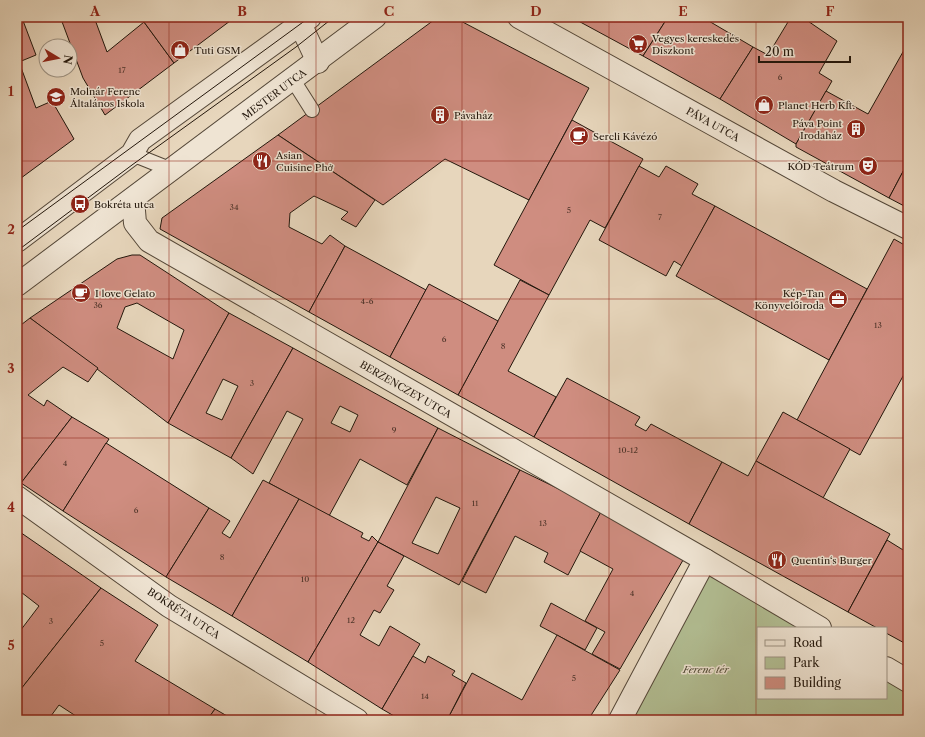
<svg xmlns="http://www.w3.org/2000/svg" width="925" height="737" viewBox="0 0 925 737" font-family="'Libre Caslon Text',serif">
	<rect width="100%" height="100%" fill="#e7d6bc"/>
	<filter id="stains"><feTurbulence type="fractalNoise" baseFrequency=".005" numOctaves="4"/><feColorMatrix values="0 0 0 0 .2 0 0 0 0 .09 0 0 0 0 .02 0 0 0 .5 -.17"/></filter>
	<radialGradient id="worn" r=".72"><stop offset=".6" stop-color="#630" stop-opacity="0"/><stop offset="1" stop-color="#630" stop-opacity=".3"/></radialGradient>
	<!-- green -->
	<path fill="#b2be93" stroke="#6a6a50" d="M705,560l115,68h-62v70h128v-30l22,13v39h-288z"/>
	<!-- building -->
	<g fill="#cf8d80" stroke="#23170c" fill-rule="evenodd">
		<path d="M66,17h28l13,35 37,-30 30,41 -69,52 -22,-37 -22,-59z"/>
		<path d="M150,17h79l1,4 -56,42 -30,-41z"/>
		<path d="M438,17h15l136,71 -60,112 -84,-41 -62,46 -105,-70z"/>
		<path d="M571,17h97l-25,39z"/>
		<path d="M668,17h34l51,30 -33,52 -77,-43z"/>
		<path d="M791,17h11l35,24 -18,32 13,8 -36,63 -76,-45 33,-52 15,8z"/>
		<path d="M22,18l14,37 -17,7 17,46 16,-7 22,38 -57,42v-160z"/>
		<path d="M908,43v119l-19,36 -93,-51v-3l30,-53 42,23z"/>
		<path d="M572,120l71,39 -38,69 -15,-8 -41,75 -55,-30z"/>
		<path d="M278,135l97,65 -19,27 -15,-8 7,-7 -34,-16 -24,17 -1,14 33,17 8,-9 15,11 -36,66 -149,-83 2,-11z"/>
		<path d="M908,162v46l-19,-10z"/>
		<path d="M639,166l20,11 7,-11 32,18 -6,10 23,12 -33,60 -8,-5 -8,15 -67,-36z"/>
		<path d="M715,206l152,83 -38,71 -153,-84z"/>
		<path d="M894,239l14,8v120l-48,88 -63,-35z"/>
		<path d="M345,246l81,44 -36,67 -81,-45z"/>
		<path d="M132,255h8l89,58 -61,110 -138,-105 87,-59zM137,303l47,27 -11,29 -56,-31 8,-21z"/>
		<path d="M520,280l29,15 -41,76 48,26 -22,40 -76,-42z"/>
		<path d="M429,284l69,37 -40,74 -68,-38z"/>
		<path d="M229,313l64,35 -62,110 -63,-35zM223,379l15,7 -16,34 -16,-7z"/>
		<path d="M30,318l68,50 -10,14 -25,-15 -35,28 16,11 3,-6 25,17 -51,66 -4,-4v-151z"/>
		<path d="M293,348l145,80 -31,57 -47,-26 -31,57 -60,-33 34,-64 -16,-8 -34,63 -22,-16zM340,406l18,9 -8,17 -19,-9z"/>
		<path d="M567,378l73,39 -5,8 11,6 5,-7 71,38 -33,62 -155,-87z"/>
		<path d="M783,412l67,37 -27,49 -67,-37z"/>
		<path d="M72,417l37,22 -46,72 -42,-28z"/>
		<path d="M438,428l82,42 -61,115 -81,-43zM436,497l24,11 -22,46 -26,-11z"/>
		<path d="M106,443l103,65 -43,69 -103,-66z"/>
		<path d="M756,461l134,73 -42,78 -159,-88 33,-62 26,14z"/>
		<path d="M520,470l82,40 -34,65 -24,-13 4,-9 -33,-17 -29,57 -24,-12z"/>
		<path d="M263,480l36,19 -67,117 -66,-39 43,-69 21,13 -8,12 8,5z"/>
		<path d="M299,499l64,34 -2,4 8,4 3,-5 6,6 -70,120 -76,-46z"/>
		<path d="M602,510l84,45 -66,114 -28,-15 13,-22 -20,-11 28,-52 -33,-18z"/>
		<path d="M17,530l84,58 -84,106v-59l22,-29 -22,-17z"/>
		<path d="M887,540l21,13v92l-22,-12v-5h-9l-29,-16z"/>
		<path d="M378,542l26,14 -17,30 7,4 -14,23 -6,-3 -14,25 19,11 11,-20 30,18 -38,65 -74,-47z"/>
		<path d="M101,588l57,37 -23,36 80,48 -8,11h-125l-23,-15 -11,15h-31v-26z"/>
		<path d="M551,603l46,25 -12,22 -45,-24z"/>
		<path d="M557,635l63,35 -32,50h-141l25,-47 50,27z"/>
		<path d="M413,656l12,7 3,-7 27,15 -3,4 14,8 -19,37h-46l-19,-11z"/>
		<path d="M215,709l19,11h-27z"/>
	</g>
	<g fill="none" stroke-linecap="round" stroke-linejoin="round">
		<defs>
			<g id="service">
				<path d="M293,80l19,30"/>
				<path d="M132,154l40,16"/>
			</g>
			<g id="minor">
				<path d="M297,17l21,45"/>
				<path d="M519,17l315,174 74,37"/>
				<path d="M133,199l2,24 14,18 556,319 115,68"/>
				<path d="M17,497l152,109 188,114"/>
				<path d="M886,668l22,13"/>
				<path d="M620,720l85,-160"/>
			</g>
			<g id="tertiary">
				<path d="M17,241l115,-87 8,-14 170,-123"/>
				<path d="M17,285l358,-268"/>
			</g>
		</defs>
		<!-- service casing -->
		<use href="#service" stroke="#544738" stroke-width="16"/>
		<!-- minor casing -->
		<use href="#minor" stroke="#544738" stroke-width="24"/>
		<!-- tertiary casing -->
		<use href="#tertiary" stroke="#544738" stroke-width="24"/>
		<!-- service -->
		<use href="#service" stroke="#efe4d3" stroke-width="14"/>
		<!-- minor -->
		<use href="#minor" stroke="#efe4d3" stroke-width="22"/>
		<!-- tertiary -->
		<use href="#tertiary" stroke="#efe4d3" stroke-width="22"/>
		<!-- tram -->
		<g stroke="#23170c" stroke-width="1">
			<path d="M17,231l293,-214"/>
			<path d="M17,251l115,-86 164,-118 38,-30"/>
		</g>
	</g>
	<!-- grid -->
	<path fill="none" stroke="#8f2418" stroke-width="1" stroke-opacity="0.55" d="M169,17v703M316,17v703M462,17v703M609,17v703M756,17v703M17,161h891M17,299h891M17,438h891M17,576h891"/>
	<!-- icons -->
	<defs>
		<symbol id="supermarket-disc" viewBox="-11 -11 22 22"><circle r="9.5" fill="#8f2418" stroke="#efe4d3"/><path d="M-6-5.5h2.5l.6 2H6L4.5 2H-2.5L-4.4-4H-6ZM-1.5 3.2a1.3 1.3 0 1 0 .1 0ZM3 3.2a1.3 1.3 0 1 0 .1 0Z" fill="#fff"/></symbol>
		<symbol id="shop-disc" viewBox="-11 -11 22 22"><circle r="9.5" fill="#8f2418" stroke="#efe4d3"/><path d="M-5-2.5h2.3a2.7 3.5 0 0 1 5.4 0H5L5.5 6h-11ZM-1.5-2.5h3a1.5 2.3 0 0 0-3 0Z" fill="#fff"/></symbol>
		<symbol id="school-disc" viewBox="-11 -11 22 22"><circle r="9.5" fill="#8f2418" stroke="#efe4d3"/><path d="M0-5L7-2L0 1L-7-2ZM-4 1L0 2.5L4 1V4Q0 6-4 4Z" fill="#fff"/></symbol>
		<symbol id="building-disc" viewBox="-11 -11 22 22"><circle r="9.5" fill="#8f2418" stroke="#efe4d3"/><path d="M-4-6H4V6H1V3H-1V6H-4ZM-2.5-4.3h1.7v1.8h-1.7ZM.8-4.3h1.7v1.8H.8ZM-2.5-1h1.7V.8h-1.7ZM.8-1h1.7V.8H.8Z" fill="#fff"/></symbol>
		<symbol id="cafe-disc" viewBox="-11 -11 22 22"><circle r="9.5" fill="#8f2418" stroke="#efe4d3"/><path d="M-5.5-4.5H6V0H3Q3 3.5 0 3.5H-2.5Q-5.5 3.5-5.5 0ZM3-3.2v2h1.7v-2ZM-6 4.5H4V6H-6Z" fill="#fff"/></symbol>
		<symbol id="restaurant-disc" viewBox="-11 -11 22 22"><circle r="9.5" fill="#8f2418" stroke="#efe4d3"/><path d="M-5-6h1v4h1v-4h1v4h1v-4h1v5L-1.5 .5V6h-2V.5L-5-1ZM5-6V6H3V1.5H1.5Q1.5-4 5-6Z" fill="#fff"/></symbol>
		<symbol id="theatre-disc" viewBox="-11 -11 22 22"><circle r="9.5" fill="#8f2418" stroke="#efe4d3"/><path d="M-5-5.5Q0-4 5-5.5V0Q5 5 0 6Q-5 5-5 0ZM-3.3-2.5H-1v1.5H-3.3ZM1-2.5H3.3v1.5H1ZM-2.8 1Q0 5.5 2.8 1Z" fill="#fff"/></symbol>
		<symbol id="bus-disc" viewBox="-11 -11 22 22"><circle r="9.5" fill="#8f2418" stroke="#efe4d3"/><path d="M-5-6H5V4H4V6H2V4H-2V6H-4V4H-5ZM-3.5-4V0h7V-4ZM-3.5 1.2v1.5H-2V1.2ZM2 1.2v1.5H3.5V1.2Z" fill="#fff"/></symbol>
		<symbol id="office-disc" viewBox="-11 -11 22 22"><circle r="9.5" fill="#8f2418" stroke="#efe4d3"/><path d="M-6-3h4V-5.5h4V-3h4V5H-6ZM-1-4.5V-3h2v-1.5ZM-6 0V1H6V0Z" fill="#fff"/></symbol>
	</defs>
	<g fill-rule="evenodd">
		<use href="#supermarket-disc" x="627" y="33" width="22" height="22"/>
		<use href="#shop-disc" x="169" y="39" width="22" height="22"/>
		<use href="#school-disc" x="45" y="86" width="22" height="22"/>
		<use href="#shop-disc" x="753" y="94" width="22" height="22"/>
		<use href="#building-disc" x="429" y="104" width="22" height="22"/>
		<use href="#building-disc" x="845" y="118" width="22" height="22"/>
		<use href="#cafe-disc" x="568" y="125" width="22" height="22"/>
		<use href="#restaurant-disc" x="251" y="150" width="22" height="22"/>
		<use href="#theatre-disc" x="857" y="155" width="22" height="22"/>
		<use href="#bus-disc" x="69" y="193" width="22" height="22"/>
		<use href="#cafe-disc" x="70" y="282" width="22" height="22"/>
		<use href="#office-disc" x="827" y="288" width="22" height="22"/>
		<use href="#restaurant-disc" x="766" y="549" width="22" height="22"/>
	</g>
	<g text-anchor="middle" stroke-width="3" stroke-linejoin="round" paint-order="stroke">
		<!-- number labels -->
		<g font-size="8" fill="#4e3429">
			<text x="122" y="73">17</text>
			<text x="780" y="80">6</text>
			<text x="234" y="210">34</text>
			<text x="569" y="213">5</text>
			<text x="660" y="220">7</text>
			<text x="367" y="304">4-6</text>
			<text x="98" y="308">36</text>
			<text x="878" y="328">13</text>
			<text x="444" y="342">6</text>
			<text x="503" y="349">8</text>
			<text x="252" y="386">3</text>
			<text x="394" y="433">9</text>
			<text x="628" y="453">10-12</text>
			<text x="65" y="466">4</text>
			<text x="475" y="506">11</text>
			<text x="136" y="513">6</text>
			<text x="543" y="526">13</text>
			<text x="222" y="560">8</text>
			<text x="305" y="582">10</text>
			<text x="632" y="596">4</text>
			<text x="351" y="623">12</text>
			<text x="51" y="624">3</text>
			<text x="102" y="646">5</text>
			<text x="574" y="681">5</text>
			<text x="425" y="699">14</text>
		</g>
		<!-- poi labels -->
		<g font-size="10" fill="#23170c" stroke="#efe4d3" text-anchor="start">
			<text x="652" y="42">Vegyes kereskedés<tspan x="652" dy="12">Diszkont</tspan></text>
			<text x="194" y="54">Tuti GSM</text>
			<text x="70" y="95">Molnár Ferenc<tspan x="70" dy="12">Általános Iskola</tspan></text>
			<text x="778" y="109">Planet Herb Kft.</text>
			<text x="454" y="119">Pávaház</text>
			<text x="842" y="127" text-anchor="end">Páva Point<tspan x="842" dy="12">Irodaház</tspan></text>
			<text x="593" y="140">Sercli Kávézó</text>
			<text x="276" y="159">Asian<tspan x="276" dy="12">Cuisine Phở</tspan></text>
			<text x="854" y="170" text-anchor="end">KÓD Teátrum</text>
			<text x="94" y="208">Bokréta utca</text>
			<text x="95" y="297">I love Gelato</text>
			<text x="824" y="297" text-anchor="end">Kép-Tan<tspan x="824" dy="12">Könyvelőiroda</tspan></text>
			<text x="791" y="564">Quentin‘s Burger</text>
		</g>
		<!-- street labels -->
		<g font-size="10" fill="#23170c" stroke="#efe4d3">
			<text transform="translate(274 94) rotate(-37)" y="4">MESTER UTCA</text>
			<text transform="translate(713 124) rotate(29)" y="4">PÁVA UTCA</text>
			<text transform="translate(406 389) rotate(30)" y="4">BERZENCZEY UTCA</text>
			<text transform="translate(184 613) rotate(33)" y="4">BOKRÉTA UTCA</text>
		</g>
		<!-- park labels -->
		<g font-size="10" font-style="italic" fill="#4e4934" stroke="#efe4d3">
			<text x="706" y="673">Ferenc tér</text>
		</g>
	</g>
	<!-- margin -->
	<rect width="925" height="737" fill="none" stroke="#e7d6bc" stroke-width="44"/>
	<!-- legend -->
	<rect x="757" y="627" width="130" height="72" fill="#efe4d3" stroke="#9d9283"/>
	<rect x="765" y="640" width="20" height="6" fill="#efe4d3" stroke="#9d9283"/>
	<text x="793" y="647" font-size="12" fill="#23170c">Road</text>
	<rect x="765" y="657" width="20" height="12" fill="#b2be93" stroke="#9d9283"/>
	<text x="793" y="667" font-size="12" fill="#23170c">Park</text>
	<rect x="765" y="677" width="20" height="12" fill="#cf8d80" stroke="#9d9283"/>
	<text x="793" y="687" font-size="12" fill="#23170c">Building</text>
	<!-- north arrow -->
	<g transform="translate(58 58) rotate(100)"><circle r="19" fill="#efe4d3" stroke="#9d9283"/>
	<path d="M0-3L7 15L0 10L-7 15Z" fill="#8f2418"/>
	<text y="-6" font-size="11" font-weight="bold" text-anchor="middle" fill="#23170c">N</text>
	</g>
	<!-- scale -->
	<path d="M759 56v6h91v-6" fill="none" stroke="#23170c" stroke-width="2"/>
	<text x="765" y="56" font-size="12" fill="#23170c" stroke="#efe4d3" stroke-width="3" paint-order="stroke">20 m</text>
	<rect x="22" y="22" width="881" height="693" fill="none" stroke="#8f2418" stroke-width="1.5"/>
	<g font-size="13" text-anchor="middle" font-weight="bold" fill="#8f2418">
		<text x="95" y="16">A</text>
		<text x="242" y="16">B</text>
		<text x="389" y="16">C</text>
		<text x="536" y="16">D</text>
		<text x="683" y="16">E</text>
		<text x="830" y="16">F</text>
		<text x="11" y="96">1</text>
		<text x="11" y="234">2</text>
		<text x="11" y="373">3</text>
		<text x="11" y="512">4</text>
		<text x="11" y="650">5</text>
	</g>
	<rect width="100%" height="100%" filter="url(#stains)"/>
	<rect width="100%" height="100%" fill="url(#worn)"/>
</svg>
